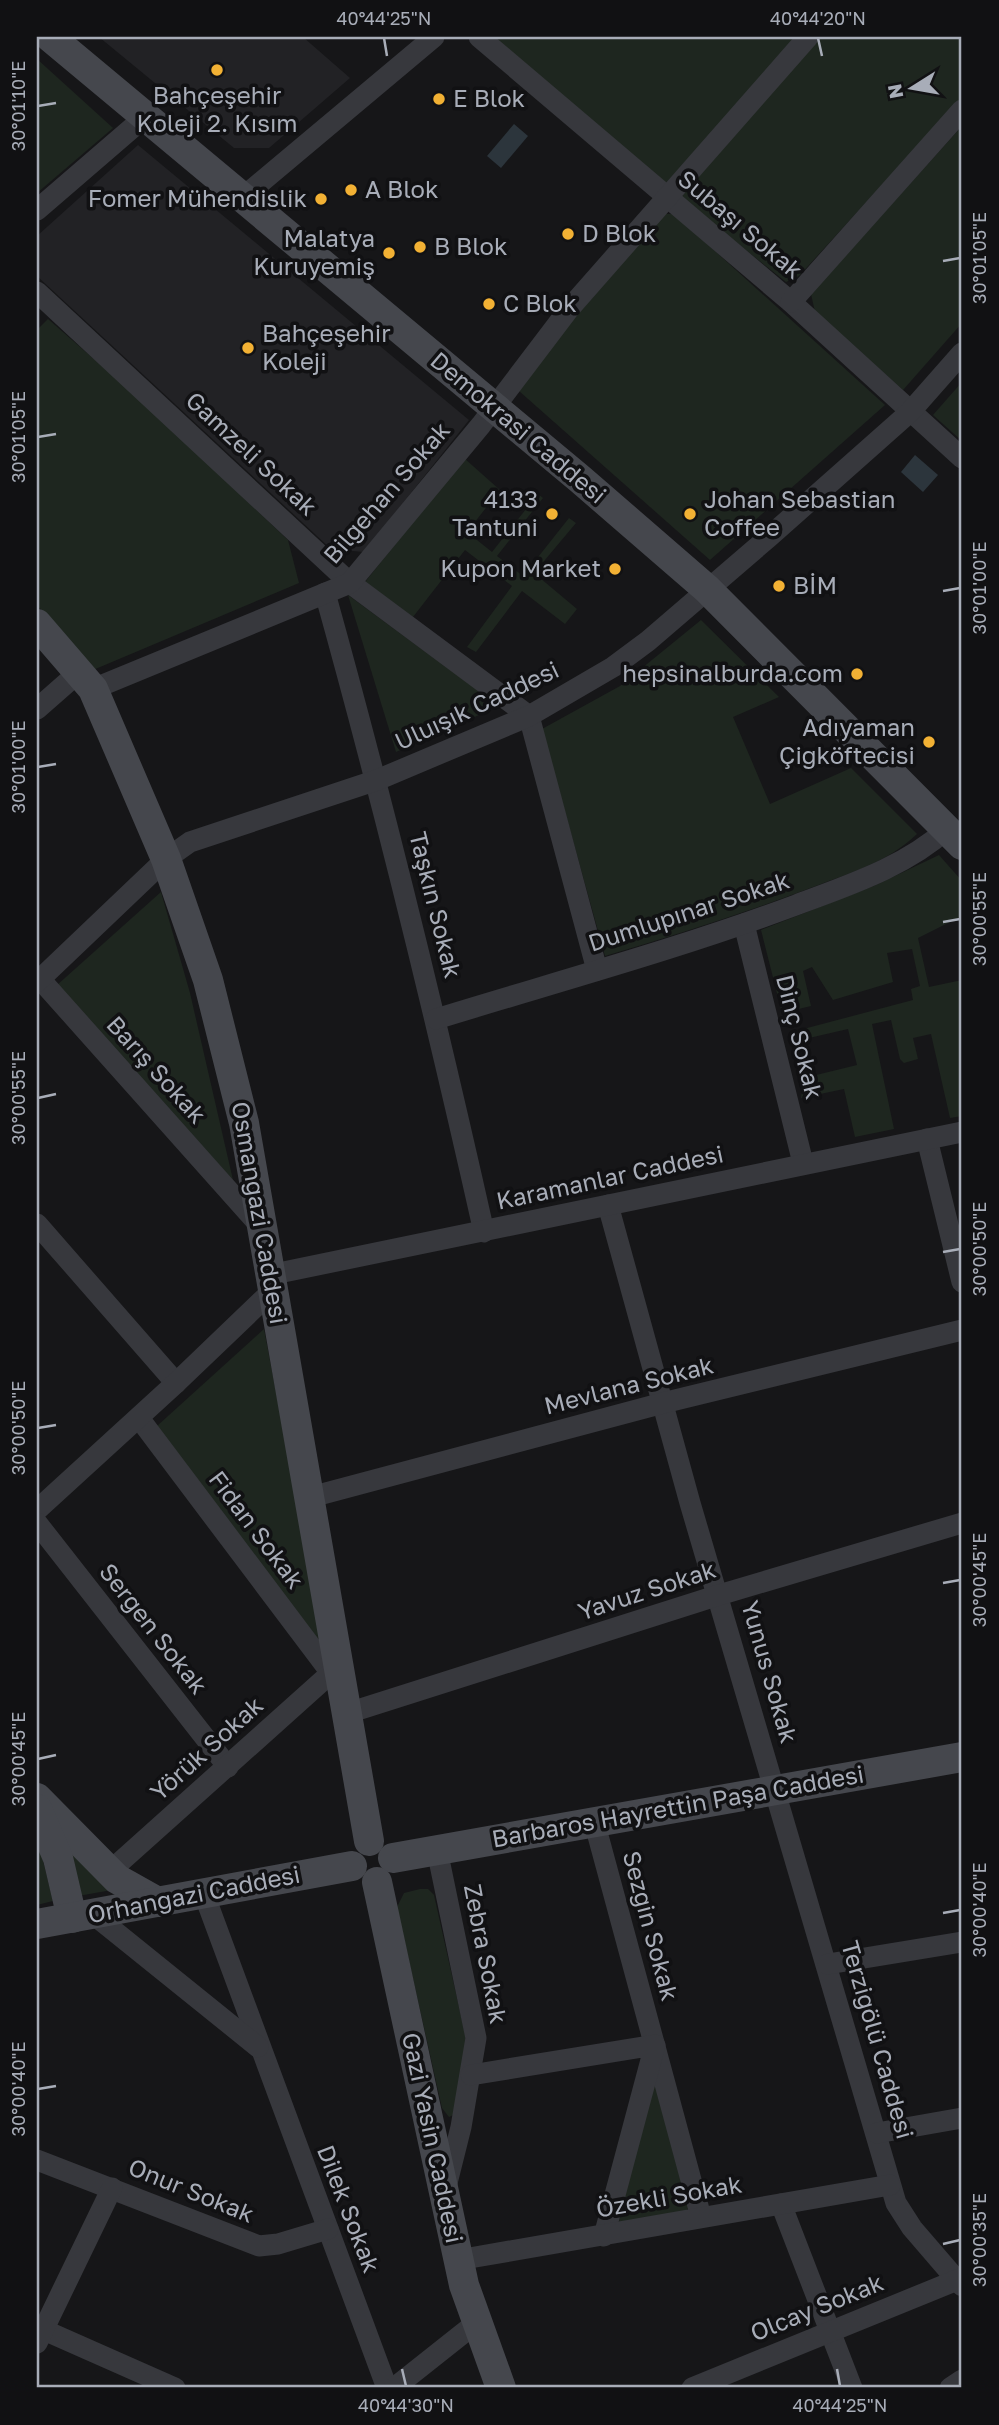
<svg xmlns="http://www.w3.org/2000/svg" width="999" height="2425" viewBox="0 0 999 2425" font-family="'Golos Text',sans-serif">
	<rect width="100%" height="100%" fill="#161618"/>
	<!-- built -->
	<g fill="#222225">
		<path d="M99,37h204l47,41 -81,70h-35z"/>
		<path d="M138,145l331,275 -105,132 -33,-3 -294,-273v-40z"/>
	</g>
	<!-- green -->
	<g fill="#1e261f">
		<path d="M493,37h305l-132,146z"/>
		<path d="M820,37h142v60l-163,179 -13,6 -106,-84z"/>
		<path d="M37,59l76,69 -76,65z"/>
		<path d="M962,126v197l-59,67 -88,-78 -4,-18z"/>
		<path d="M665,214h9l9,8 202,183 -175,155 -191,-169 19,-31z"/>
		<path d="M48,319l85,74 155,147 11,43 -206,87 -56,-65v-275z"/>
		<path d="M962,382v59l-29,-26z"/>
		<path d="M464,458l36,32 -33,42 25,20 46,-58 5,4 -46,58 26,20 46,-58 7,5 -42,50 43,36 -12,15 -43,-33 -46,61 -9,-5 45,-61 -47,-36 -52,67 -48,-35z"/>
		<path d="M348,595l151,111 -103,46z"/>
		<path d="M701,620l78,77 -46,20 37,87 81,-36 66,66c-29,28 -67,39 -104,53 -68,26 -138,48 -208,69l-63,-227 78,-43z"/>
		<path d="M939,855l23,26v35l-44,22 11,49 33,-7v136l-12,2 -19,-84 -18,4 5,21 -14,4 -4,-4 -9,-39 -19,4 22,105 -39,8 -11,-48 -43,9 3,-20 53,-13 -9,-36 -52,12 -4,-9 121,-32 -2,-11 9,-3 -8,-37 -25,4 6,29 -60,18 -21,-33 -9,4 8,35 -29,7 -21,-83 115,-45z"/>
		<path d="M161,892l29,101 43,187 -177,-194z"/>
		<path d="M264,1329l61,321 -168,-224z"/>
		<path d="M63,1834l49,56 -34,6z"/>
		<path d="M37,1836l16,65 -16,4z"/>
		<path d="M420,1889h8l6,6 33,148 -14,72 -4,2 -7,-9 -45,-201 7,-14z"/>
		<path d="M649,2086h6l3,7 31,114 -3,4 -68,15z"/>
	</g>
	<!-- water -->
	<g fill="#2c353c">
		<path d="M514,124l14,12 -27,32 -14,-12z"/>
		<path d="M915,455l23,20 -15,17 -22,-20z"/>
	</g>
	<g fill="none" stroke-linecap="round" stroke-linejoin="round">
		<!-- street -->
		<g stroke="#37383d" stroke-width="21">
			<path d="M479,37l312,265 171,156"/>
			<path d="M242,198l192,-161"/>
			<path d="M37,210l109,-94"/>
			<path d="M37,292l313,291 179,133 68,254"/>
			<path d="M791,302l171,-192"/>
			<path d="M325,593c59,212 111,425 159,639"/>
			<path d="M93,689l257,-106 131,-158 88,-116 239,-272"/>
			<path d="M37,709l41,-36"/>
			<path d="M744,924l59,239"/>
			<path d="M40,979l222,249"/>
			<path d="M37,982l129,-123 24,-17 187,-62 152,-64 84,-49 35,-26 121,-104 141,-125 52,-59"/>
			<path d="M436,1019c120,-37 242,-70 360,-114 53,-20 109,-38 151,-76"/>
			<path d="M927,1139l35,143"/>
			<path d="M608,1205l82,298 206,700 16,25 50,58"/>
			<path d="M37,1224l139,159"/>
			<path d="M269,1275l693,-143"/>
			<path d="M139,1418l192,255"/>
			<path d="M311,1497l352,-94 299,-73"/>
			<path d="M37,1510l139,-127 96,-92"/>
			<path d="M37,1523l191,244"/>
			<path d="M348,1713l371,-118 243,-72"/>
			<path d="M594,1821l107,396"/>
			<path d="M437,1850l39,188 -15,89 -15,60"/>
			<path d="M109,1872l231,-207"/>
			<path d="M204,1894l183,494"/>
			<path d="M93,1914l165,133"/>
			<path d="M828,1964l134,-22"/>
			<path d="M471,2075l184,-30 -51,191"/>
			<path d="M877,2133l85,-15"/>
			<path d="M37,2160l222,86 19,-2 50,-15"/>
			<path d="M781,2204l71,184"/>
			<path d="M458,2260l432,-75"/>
			<path d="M37,2327l138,61"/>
			<path d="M37,2343l75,-155"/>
			<path d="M394,2388l82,-65"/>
			<path d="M692,2388l270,-110"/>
			<path d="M950,2388l12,-8"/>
		</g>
		<!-- secondary -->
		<g stroke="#45474d" stroke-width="30">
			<path d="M50,37l530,442 127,110 255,256"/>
			<path d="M37,624l56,65 73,170 42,121 36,143 125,718"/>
			<path d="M37,1798l80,81 41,23"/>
			<path d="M37,1809l21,49 14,60"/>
			<path d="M393,1858l569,-101"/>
			<path d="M377,1882l87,403 37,103"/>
			<path d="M37,1924l315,-58"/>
		</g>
	</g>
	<!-- ticks -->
	<path fill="none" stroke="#a8adb8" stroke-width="2.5" d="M384,38l3,18M818,38l4,18M38,106l18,-3M943,261l17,-3M38,437l18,-3M943,591l17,-3M38,767l18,-3M943,922l17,-3M38,1098l18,-4M943,1252l17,-3M38,1428l18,-3M943,1583l17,-3M38,1759l18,-4M943,1913l17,-3M38,2089l18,-3M943,2244l17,-4M402,2369l4,17M837,2369l3,17"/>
	<!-- markers -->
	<g fill="#f2b134" stroke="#111113" stroke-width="2.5">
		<circle cx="217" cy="70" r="7"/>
		<circle cx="439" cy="99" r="7"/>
		<circle cx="351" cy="190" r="7"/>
		<circle cx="321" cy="199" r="7"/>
		<circle cx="568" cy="234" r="7"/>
		<circle cx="420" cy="247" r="7"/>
		<circle cx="389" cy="253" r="7"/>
		<circle cx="489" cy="304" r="7"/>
		<circle cx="248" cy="348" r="7"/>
		<circle cx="552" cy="514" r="7"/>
		<circle cx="690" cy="514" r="7"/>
		<circle cx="615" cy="569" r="7"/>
		<circle cx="779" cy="586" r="7"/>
		<circle cx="857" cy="674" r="7"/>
		<circle cx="929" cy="742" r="7"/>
	</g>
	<g text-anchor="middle" stroke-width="7" stroke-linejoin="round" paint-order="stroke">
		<!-- poi labels -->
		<g font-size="24" fill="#a8adb8" stroke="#111113" text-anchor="start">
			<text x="217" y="104" text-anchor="middle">Bahçeşehir<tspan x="217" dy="28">Koleji 2. Kısım</tspan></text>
			<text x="453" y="107">E Blok</text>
			<text x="365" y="198">A Blok</text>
			<text x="307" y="207" text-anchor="end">Fomer Mühendislik</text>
			<text x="582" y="242">D Blok</text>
			<text x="375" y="247" text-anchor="end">Malatya<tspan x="375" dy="28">Kuruyemiş</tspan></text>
			<text x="434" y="255">B Blok</text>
			<text x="503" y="312">C Blok</text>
			<text x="262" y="342">Bahçeşehir<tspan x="262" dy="28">Koleji</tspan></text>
			<text x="538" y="508" text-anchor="end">4133<tspan x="538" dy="28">Tantuni</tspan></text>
			<text x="704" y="508">Johan Sebastian<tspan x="704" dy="28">Coffee</tspan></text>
			<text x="601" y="577" text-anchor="end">Kupon Market</text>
			<text x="793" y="594">BİM</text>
			<text x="843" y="682" text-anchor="end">hepsinalburda.com</text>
			<text x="915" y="736" text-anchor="end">Adıyaman<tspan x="915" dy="28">Çiğköftecisi</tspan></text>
		</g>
		<!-- street labels -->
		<g font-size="24" fill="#a8adb8" stroke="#111113">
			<text transform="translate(740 225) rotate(40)" y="8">Subaşı Sokak</text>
			<text transform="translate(518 428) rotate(40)" y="8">Demokrasi Caddesi</text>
			<text transform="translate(251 454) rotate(43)" y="8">Gamzeli Sokak</text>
			<text transform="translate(387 493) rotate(-49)" y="8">Bilgehan Sokak</text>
			<text transform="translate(477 706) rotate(-25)" y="8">Uluışık Caddesi</text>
			<text transform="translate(435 905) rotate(76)" y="8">Taşkın Sokak</text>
			<text transform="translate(689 912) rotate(-18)" y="8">Dumlupınar Sokak</text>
			<text transform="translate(799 1037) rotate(76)" y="8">Dinç Sokak</text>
			<text transform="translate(156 1070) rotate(48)" y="8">Barış Sokak</text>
			<text transform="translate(610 1178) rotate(-12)" y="8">Karamanlar Caddesi</text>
			<text transform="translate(259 1213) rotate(80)" y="8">Osmangazi Caddesi</text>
			<text transform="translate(629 1386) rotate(-14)" y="8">Mevlana Sokak</text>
			<text transform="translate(256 1530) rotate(53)" y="8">Fidan Sokak</text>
			<text transform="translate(647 1591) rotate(-18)" y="8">Yavuz Sokak</text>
			<text transform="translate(153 1629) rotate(52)" y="8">Sergen Sokak</text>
			<text transform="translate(769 1672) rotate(74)" y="8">Yunus Sokak</text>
			<text transform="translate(207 1749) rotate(-42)" y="8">Yörük Sokak</text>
			<text transform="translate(678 1807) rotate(-10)" y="8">Barbaros Hayrettin Paşa Caddesi</text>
			<text transform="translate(194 1895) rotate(-11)" y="8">Orhangazi Caddesi</text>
			<text transform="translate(650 1926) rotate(75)" y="8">Sezgin Sokak</text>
			<text transform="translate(485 1954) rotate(79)" y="8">Zebra Sokak</text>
			<text transform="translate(877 2040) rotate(74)" y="8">Terzigölü Caddesi</text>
			<text transform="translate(432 2138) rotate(78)" y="8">Gazi Yasin Caddesi</text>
			<text transform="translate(191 2191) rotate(22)" y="8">Onur Sokak</text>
			<text transform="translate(669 2197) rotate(-10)" y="8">Özekli Sokak</text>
			<text transform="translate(348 2209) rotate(69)" y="8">Dilek Sokak</text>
			<text transform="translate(817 2308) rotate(-22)" y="8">Olcay Sokak</text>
		</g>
	</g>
	<!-- border -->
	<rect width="999" height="2425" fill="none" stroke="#111113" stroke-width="77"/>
	<!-- north arrow -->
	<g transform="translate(912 88) rotate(259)" stroke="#111113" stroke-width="5" paint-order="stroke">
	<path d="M0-5L12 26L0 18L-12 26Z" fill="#a8adb8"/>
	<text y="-10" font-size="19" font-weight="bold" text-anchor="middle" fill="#a8adb8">N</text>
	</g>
	<rect x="38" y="38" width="922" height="2348" fill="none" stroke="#a8adb8" stroke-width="2.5"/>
	<g font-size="18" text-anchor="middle" fill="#a8adb8">
		<text x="384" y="25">40°44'25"N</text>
		<text x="818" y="25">40°44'20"N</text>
		<text transform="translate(19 106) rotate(-90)" y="6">30°01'10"E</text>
		<text transform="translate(980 258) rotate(-90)" y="6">30°01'05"E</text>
		<text transform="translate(19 437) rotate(-90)" y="6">30°01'05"E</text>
		<text transform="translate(980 588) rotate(-90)" y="6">30°01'00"E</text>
		<text transform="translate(19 767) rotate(-90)" y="6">30°01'00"E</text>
		<text transform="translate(980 919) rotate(-90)" y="6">30°00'55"E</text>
		<text transform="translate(19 1098) rotate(-90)" y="6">30°00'55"E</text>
		<text transform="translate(980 1249) rotate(-90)" y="6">30°00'50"E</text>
		<text transform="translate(19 1428) rotate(-90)" y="6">30°00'50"E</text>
		<text transform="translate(980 1580) rotate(-90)" y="6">30°00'45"E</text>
		<text transform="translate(19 1759) rotate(-90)" y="6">30°00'45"E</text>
		<text transform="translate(980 1910) rotate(-90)" y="6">30°00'40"E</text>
		<text transform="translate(19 2089) rotate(-90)" y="6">30°00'40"E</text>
		<text transform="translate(980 2240) rotate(-90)" y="6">30°00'35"E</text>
		<text x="406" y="2412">40°44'30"N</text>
		<text x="840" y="2412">40°44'25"N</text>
	</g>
</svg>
